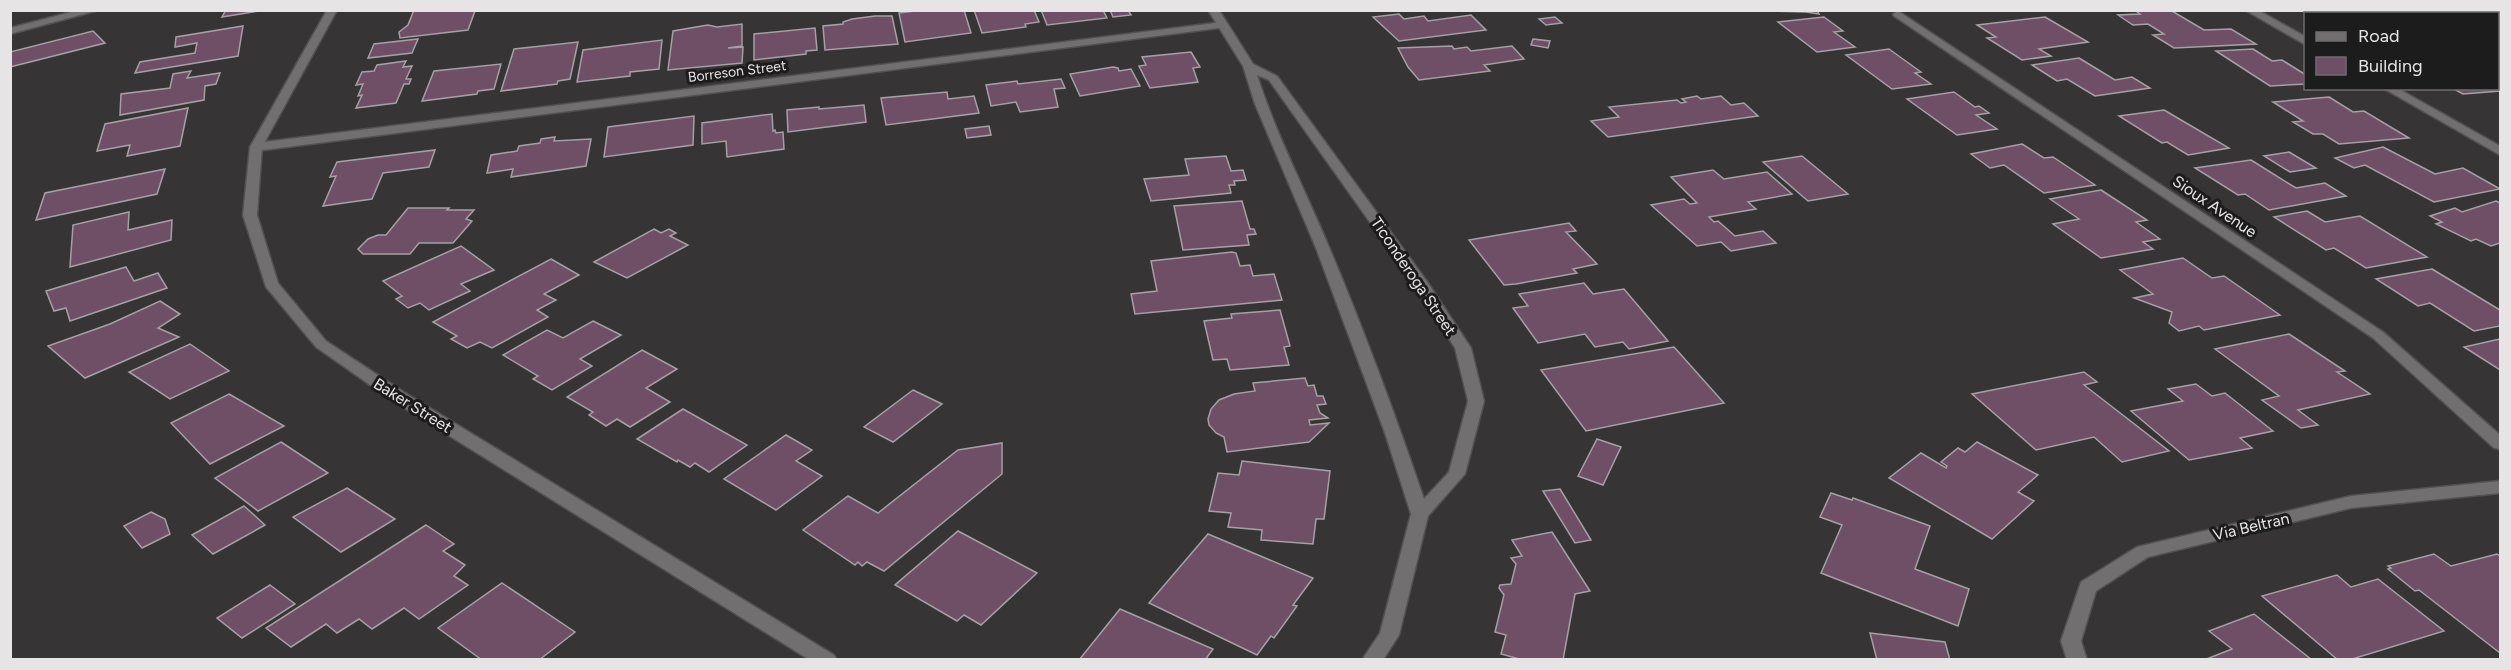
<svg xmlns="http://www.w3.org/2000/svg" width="2511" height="670" viewBox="0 0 2511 670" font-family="Figtree,sans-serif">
	<rect width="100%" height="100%" fill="#373436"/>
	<!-- building -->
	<g fill="#6f4f66" stroke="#a4a0a3" stroke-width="1.5">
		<path d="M226,10h39l-43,7z"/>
		<path d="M414,10h65l-4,1 -7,19 -68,8 -1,-6 9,-7z"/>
		<path d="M923,10h41l7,23 -66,9 -6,-29z"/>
		<path d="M974,10h60l5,12 -14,2 1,3 -44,6z"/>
		<path d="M1041,10h62l4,8 -60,7z"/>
		<path d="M1110,10h18l3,5 -18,2z"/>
		<path d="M1742,10h75l2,4 -13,-2z"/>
		<path d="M2152,10l20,1 32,19 27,-1 25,15 -82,4 -21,-13 11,-1 -16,-10 -15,1 -15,-10 22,-1 -4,-3z"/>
		<path d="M1399,14l5,5 20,-3 4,5 43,-6 15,15 -87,11 -26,-24z"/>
		<path d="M875,16h17l6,28 -73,6 -2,-24 20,-2v-2l9,-3z"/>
		<path d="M1555,17l7,6 -16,2 -7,-6z"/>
		<path d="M1824,17l19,14 -9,1 21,15 -38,5 -39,-30z"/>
		<path d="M2045,17l43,25 -49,7 12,7 -29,4 -35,-22 9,-1 -19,-12z"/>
		<path d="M742,24v22l-14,2 15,-1 -1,16 -74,7 5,-39 35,-6 9,2z"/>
		<path d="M243,26l-5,30 -103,17 5,-11 55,-9 2,-10 -22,4 1,-10z"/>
		<path d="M815,28l2,22 -11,1v3l-52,6v-26z"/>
		<path d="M93,31l12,12 -95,24v-15z"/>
		<path d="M418,39l-6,14 -44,5 6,-14z"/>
		<path d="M1533,39l17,2 -2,7 -17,-3z"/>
		<path d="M662,40l-3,29 -29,3v4l-53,6 6,-32z"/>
		<path d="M578,42l-8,37 -12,2 -1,3 -56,7 13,-42z"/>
		<path d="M1452,46l2,3 13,-2 4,4 41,-5 12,13 -40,6 6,6 -71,9 -11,-13 -10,-19z"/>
		<path d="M1889,49l32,23 -6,1 16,11 -39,5 -46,-34z"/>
		<path d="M2253,49l19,12 10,-1 24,15v9l-36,2 -54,-35z"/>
		<path d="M1191,52l9,15 -7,1 5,14 -48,6 -11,-22 7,-1 -4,-8z"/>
		<path d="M2079,58l36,22 17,-3 18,11 -55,8 -28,-17 -10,2 -25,-16z"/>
		<path d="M406,61l-3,6 9,-1 -6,13h5l-2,5h-5l-8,19 -40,5 6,-13 -4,1 5,-12 -7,1 6,-13 12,-1 3,-6z"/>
		<path d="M501,64l-7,25 -16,2 -1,3 -55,7 12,-30z"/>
		<path d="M1113,67l5,1 1,3 12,-2 9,17 -60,10 -10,-22z"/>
		<path d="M2498,68h2v23l-37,3 -11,-6h46z"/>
		<path d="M191,71l-4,7 33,-5 -4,11 -11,2 -1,14 -84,15 1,-21 49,-6 3,-14z"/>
		<path d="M1061,79l4,9 -11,1 4,18 -38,5 -4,-10 -25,4 -5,-21 31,-4 1,3z"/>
		<path d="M947,92l1,7 26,-3 5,17 -93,12 -5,-27z"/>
		<path d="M1954,92l21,15 4,-1 10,7 -13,2 21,14 -40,6 -50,-36z"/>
		<path d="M1697,96l4,3 20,-3 10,9 13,-2 14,13 -150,21 -17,-16 28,-4 -10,-10 68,-7 4,3 5,-1 -4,-3z"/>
		<path d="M2329,97l24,15 11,-1 45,27 -70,6 -16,-10h-10l-20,-12 10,-1 -30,-19z"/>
		<path d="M864,105l2,17 -78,10 -1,-22 32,-3v2z"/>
		<path d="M188,108l-8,38 -53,10 3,-11 -33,6 8,-27z"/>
		<path d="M2164,110l65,38 -41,7 -21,-13 -5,1 -43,-27z"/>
		<path d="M772,114l1,17 2,-1 1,3 7,-1 1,17 -57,8 -1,-16 -24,3v-21z"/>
		<path d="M694,116l-1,29 -89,12 4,-30z"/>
		<path d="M989,126l2,9 -24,3 -2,-9z"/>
		<path d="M555,137l-1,4 37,-2 -5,27 -75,11 2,-8 -26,4 4,-18 26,-4 2,-5 21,-3 1,-4z"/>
		<path d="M2022,144l22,14 9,-1 42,28 -51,8 -40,-28 -14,3 -19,-14z"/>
		<path d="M2383,147l52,27 28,-6 37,21 -66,13 -69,-37 -11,3 -19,-10z"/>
		<path d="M435,150l-6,17 -46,6 -11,26 -49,7 13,-30 -6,1 7,-15z"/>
		<path d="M2289,152l27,16 -26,4 -26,-16z"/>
		<path d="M1226,156l5,15 12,-1 3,10 -12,1 1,4h-6l2,8 -80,8 -7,-22 45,-4 -4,-16z"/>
		<path d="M1802,156l46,38 -40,7 -45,-39z"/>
		<path d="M2251,160l45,28 29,-5 21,13 -77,14 -24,-16 -7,1 -43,-27z"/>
		<path d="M165,169l-8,25 -121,26 9,-27z"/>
		<path d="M1713,170l11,9 43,-7 25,22 -44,8 8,7 -47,8 5,5 4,-1 17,15 28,-5 13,12 -45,8 -10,-9 -24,4 -46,-41 33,-6 6,5 7,-1 -26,-26z"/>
		<path d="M2101,190l46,30 -11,2 24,17 -17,3 10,7 -52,9 -48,-34 26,-5 -29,-20z"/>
		<path d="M1242,201l8,28h4l2,5 -9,1 2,10 -66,5 -9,-44z"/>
		<path d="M2496,201l4,2v40l-9,3 -15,-7 -5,2 -35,-17 6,-2 -12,-6 25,-8 7,4z"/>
		<path d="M408,208h41l-2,2h27l-8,9 6,2 -19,22h-34l-9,11h-47l-5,-5 10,-10 10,-4h8z"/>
		<path d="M2307,211l18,11 35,-6 67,41 -61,11 -32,-20 -8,2 -52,-33z"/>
		<path d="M129,212l-1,18 44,-10 -1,20 -101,27 3,-42z"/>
		<path d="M1569,223l7,8 -10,1 31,32 -24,5 4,4 -61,11 -12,1 -35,-45z"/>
		<path d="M654,229l7,4 8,-4 7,4 -6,3 18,9 -61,33 -33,-16z"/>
		<path d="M461,246l33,24 -33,14 9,7 -41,19 -9,-7 -12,5 -12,-9 6,-3 -19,-15z"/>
		<path d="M1232,252l4,1 4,13 10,-1 3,11 21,-2 8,26 -147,14 -4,-20 26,-3 -6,-30z"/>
		<path d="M2183,258l29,20 12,-2 56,39 -76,15 -5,-4 -20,5 -10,-8 3,-11 -38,-14 19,-4 -33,-24z"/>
		<path d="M551,259l28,16 -35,19 12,6 -19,10 11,7 -56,31 -12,-6 -13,6 -16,-9 6,-3 -24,-14z"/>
		<path d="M126,267l8,14 24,-8 9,15 -97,33 -4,-13 -12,3 -8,-20z"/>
		<path d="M2432,269l68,41v16l-26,5 -44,-28 -12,3 -42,-27z"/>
		<path d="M1584,283l9,11 31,-5 44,52 -39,8 -6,-7 -28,5 -10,-13 -47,9 -25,-35 15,-2 -9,-12z"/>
		<path d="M160,301l20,13 -22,14 21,9 -94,41 -37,-32 62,-22z"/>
		<path d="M1280,310l10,36 -6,1 5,18 -59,5 -3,-11 -14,1 -9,-39 28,-3 -1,-4z"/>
		<path d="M593,321l28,14 -41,24 12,7 -40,24 -19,-11 5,-3 -35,-21 44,-25 16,8z"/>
		<path d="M2289,334l56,37 -8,1 33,22 -72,16 20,15 -17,3 -39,-28 17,-4 -64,-47z"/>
		<path d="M2500,339v31l-36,-23z"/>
		<path d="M190,344l39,27 -59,28 -41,-27z"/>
		<path d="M1674,347l50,56 -138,28 -45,-61z"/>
		<path d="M642,350l35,19 -31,19 24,14 -40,25 -13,-8 -11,7 -17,-11 4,-3 -26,-15z"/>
		<path d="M2084,372l13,10 -13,3 85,66 -47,11 -28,-25 -58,13 -64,-56z"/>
		<path d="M1305,378l3,8 6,-1 3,11h6l3,8 -9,1 3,8 8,5 -19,2 1,5 19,-2 -20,19 -82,10 -3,-15 -8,-4 -7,-8 -1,-6 3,-10 8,-9 15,-6 21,-3 -2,-8z"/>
		<path d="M2196,384l16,12 13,-3 48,38 -33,7 12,10 -63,12 -58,-49 52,-10 -15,-12z"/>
		<path d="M913,390l29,14 -49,38 -29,-15z"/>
		<path d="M229,394l55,32 -74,38 -39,-41z"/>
		<path d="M683,409l64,36 -38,27 -14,-9 -5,4 -12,-7 -1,2 -40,-23z"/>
		<path d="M786,435l26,15 -16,11 26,15 -46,34 -52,-31z"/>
		<path d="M1597,439l24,8 -18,38 -25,-9z"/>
		<path d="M281,442l47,31 -70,38 -43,-33z"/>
		<path d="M1977,442l61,33 -20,17 16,9 -42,38 -103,-61 32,-25 25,15 1,-2 -6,-4 17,-14 7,4z"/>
		<path d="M1002,443v31l-118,97 -17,-9 -5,4 -4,-4 -3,3 -52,-35 45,-34 30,17 80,-63z"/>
		<path d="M1242,461l88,10 -6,48h-8l-3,25 -52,-4 1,-10 -34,-3 3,-14 -22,-2 9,-38 21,2z"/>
		<path d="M347,488l48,31 -54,33 -48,-35z"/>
		<path d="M1560,489l31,51 -16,3 -32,-52z"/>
		<path d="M1831,493l21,7 1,-2 77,28 -15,43 54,20 -11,37 -137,-53 21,-48 -22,-8z"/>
		<path d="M244,506l21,19 -52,29 -21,-19z"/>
		<path d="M151,512l14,7 5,15 -28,14 -18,-22z"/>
		<path d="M426,525l28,19 -11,7 22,14 -11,11 14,9 -49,34 -15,-11 -32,21 -13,-10 -22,14 -11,-9 -35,23 -25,-19z"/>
		<path d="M958,531l79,42 -56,52 -17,-10 -7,6 -62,-36z"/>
		<path d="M1552,532l38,59 -15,3 -12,66h-40l-22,-6 5,-19 -11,-3 9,-37 -5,-7 1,-3 11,-1 5,-20 -5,-6 11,-2 -10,-16z"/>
		<path d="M1208,534l105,44 -20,27 4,1 -23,32 -3,-2 -14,19 -108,-52z"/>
		<path d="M2434,554l17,12 46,-12 3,2v97l-81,-63 -4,1 -27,-22 3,-1 -3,-2z"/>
		<path d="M2337,575l14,12 27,-8 66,52 -95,29h-11l-76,-64z"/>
		<path d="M502,583l73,49 -36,28h-57l-44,-32z"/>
		<path d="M270,585l25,19 -53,34 -25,-20z"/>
		<path d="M1120,609l93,40 -8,11h-126z"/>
		<path d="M2254,614l58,46h-108l28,-11 -23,-18z"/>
		<path d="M1870,633l75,9 5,18h-73z"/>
	</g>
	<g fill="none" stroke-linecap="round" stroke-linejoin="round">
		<defs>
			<g id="minor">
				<path d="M79,10h20l-89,24v-6z"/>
				<path d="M2245,10h13l48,27v8z"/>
				<path d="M1898,11l485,321 117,103v14l-6,-1 -121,-110 -479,-322 -1,-2z"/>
				<path d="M1223,22l5,3 -1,2 -971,124 -6,-4 6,-4z"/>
				<path d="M2383,88h14l103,58v9z"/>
				<path d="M2500,481v12l-149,15 -203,49 -52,34 -15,50 6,19h-20l-6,-19 20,-59 56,-35 214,-51z"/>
			</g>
			<g id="tertiary">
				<path d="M327,10h10l-75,137 -5,68 21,68 48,58 76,50 432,264 3,5h-27l-420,-261 -74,-52 -50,-60 -23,-72 7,-68z"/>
				<path d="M1208,10h11l34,54 24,12 151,207 43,65 13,53 -19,73 -37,42 -29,119 -16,25h-21l18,-27 31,-119 -26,-81 -69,-185 -61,-144 -12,-38zM1257,75l12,5 147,207 39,61 13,53 -19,71 -25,27c-29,-85 -60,-169 -95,-252 -24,-57 -53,-113 -72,-172z"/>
			</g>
		</defs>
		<!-- minor casing -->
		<use href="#minor" stroke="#525051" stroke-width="3"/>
		<!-- tertiary casing -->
		<use href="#tertiary" stroke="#525051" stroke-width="3"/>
		<!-- minor -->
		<use href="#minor" fill="#726f71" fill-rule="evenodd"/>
		<!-- tertiary -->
		<use href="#tertiary" fill="#726f71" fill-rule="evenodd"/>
	</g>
	<g text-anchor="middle" stroke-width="6" stroke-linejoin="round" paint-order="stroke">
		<!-- far-street labels -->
		<g font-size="14" fill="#e6e4e5" stroke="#1d1c1d">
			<text transform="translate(737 71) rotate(-7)" y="5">Borreson Street</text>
		</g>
		<!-- street labels -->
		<g font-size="16" fill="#e6e4e5" stroke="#1d1c1d">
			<text transform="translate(2215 206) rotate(34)" y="6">Sioux Avenue</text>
			<text transform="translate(1414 276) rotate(56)" y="6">Ticonderoga Street</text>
			<text transform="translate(413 405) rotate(32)" y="6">Baker Street</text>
			<text transform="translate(2251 526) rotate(-13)" y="6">Via Beltran</text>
		</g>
	</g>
	<!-- border -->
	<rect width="2511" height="670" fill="none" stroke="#e6e4e5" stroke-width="24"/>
	<!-- legend -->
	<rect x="2304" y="12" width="195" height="78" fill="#1d1c1d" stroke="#6d6c6d" stroke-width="1.5"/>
	<rect x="2316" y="32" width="30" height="9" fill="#726f71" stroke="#6d6c6d" stroke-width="1.5"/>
	<text x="2358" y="42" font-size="18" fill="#e6e4e5">Road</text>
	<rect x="2316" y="57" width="30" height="18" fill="#6f4f66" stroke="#6d6c6d" stroke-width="1.5"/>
	<text x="2358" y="72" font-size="18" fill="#e6e4e5">Building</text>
</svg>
